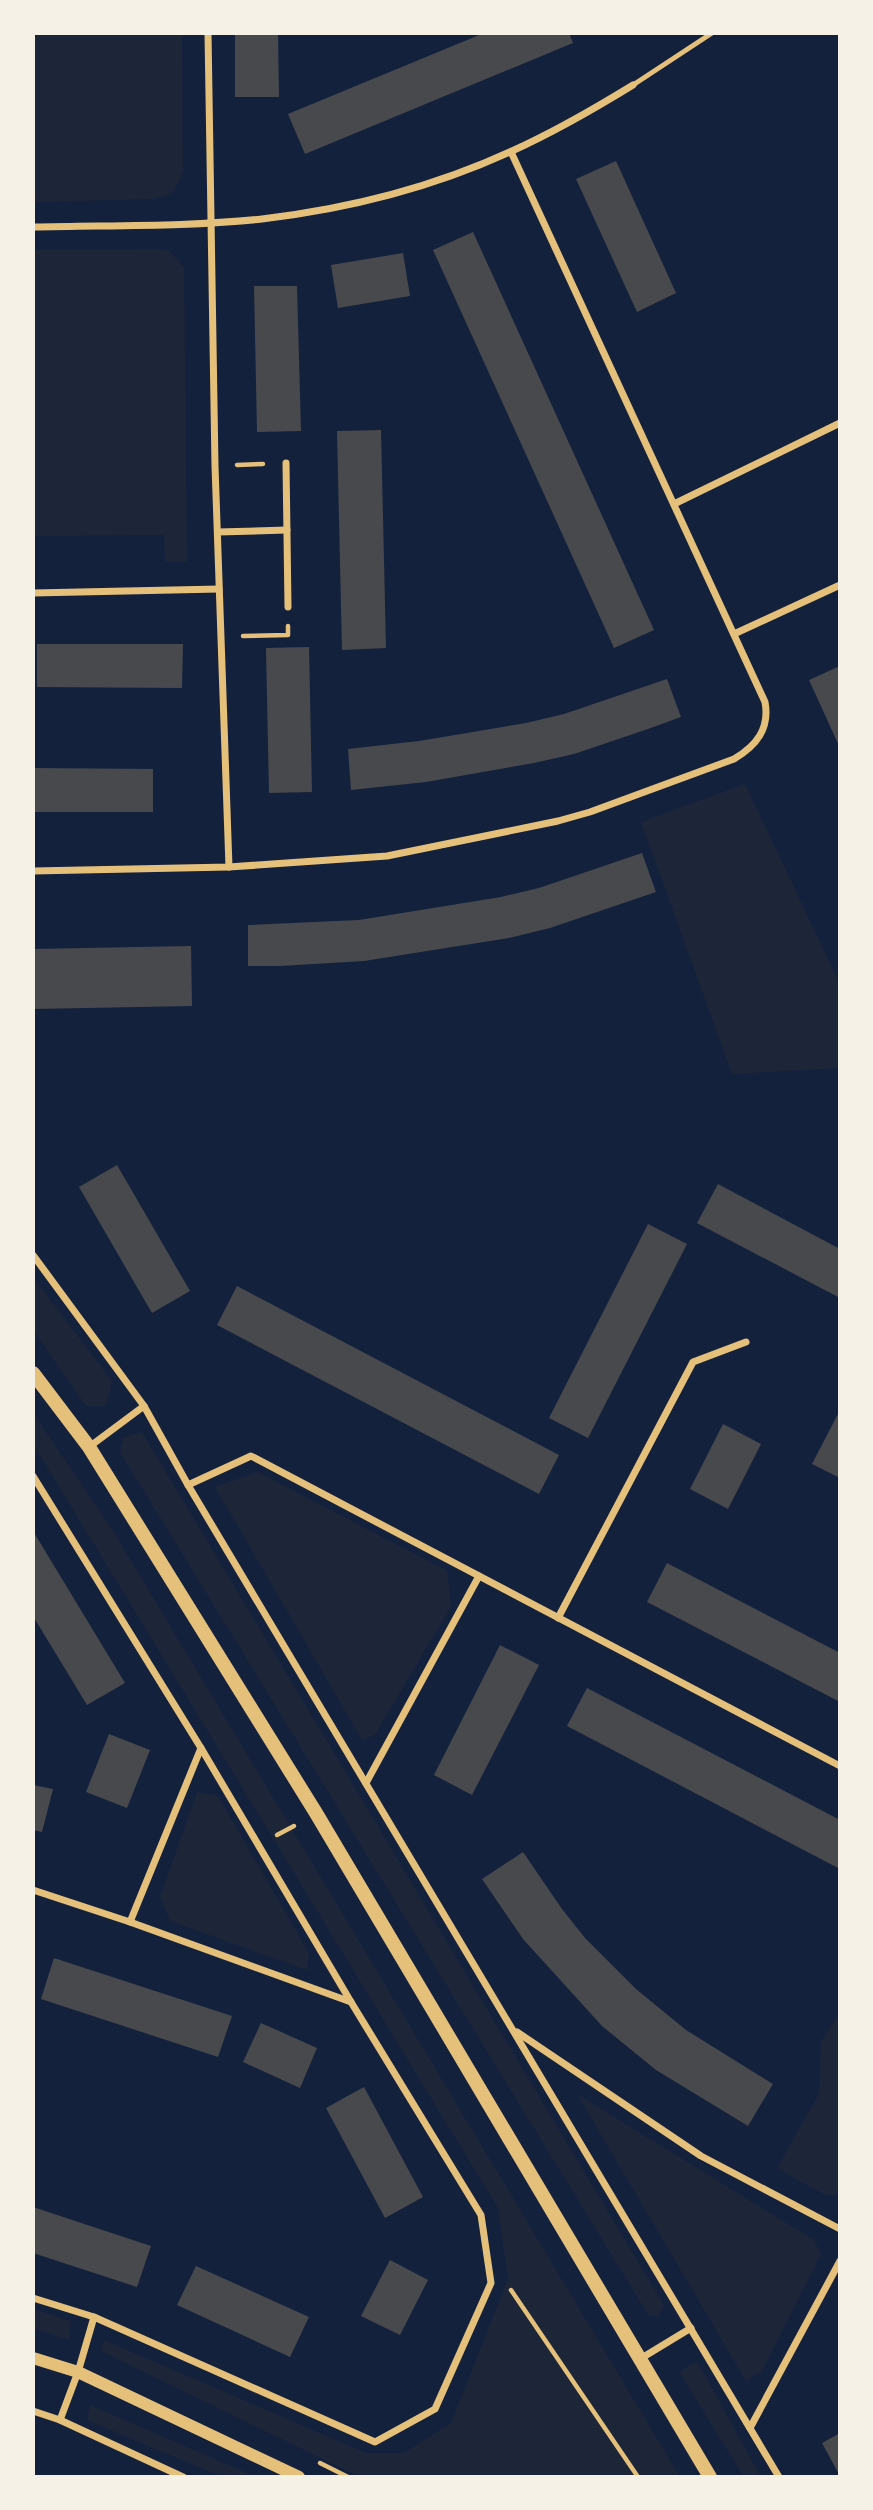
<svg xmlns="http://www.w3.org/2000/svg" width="873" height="2510" viewBox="0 0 873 2510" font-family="Ubuntu,sans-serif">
	<rect width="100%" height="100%" fill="#14213d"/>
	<!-- green -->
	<g fill="#1d2539">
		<path d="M33,33h149l1,137c-7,21 -8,24 -31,29l-119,3z"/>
		<path d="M158,249l11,2 15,16 3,295h-22l-1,-27 -131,1v-286z"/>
		<path d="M745,784l95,200v84l-108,6 -91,-252z"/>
		<path d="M33,1277l79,104 -6,25h-20l-53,-76z"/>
		<path d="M33,1413l82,121 565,943h-320l-259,-126 3,-11 262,113h38l47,-30 57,-144 -10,-71 -465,-764z"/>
		<path d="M142,1432l522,873 -5,11h-10l-529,-864 3,-14z"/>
		<path d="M258,1472l189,99 4,35 -76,129 -13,5 -147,-253z"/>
		<path d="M197,1792l21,4 91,157 -2,17 -137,-49 -10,-24z"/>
		<path d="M840,2014v180l-13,2 -50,-28 42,-74 2,-53z"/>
		<path d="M577,2094l237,146 7,14 -59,117 -16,10z"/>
		<path d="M33,2309l38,12 -2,19 -36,-12z"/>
		<path d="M697,2361l64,116h-17l-65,-105z"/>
		<path d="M90,2405l166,72h-34l-135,-57z"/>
	</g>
	<!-- building -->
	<g fill="#48494c">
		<path d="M235,33h43l1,64h-44z"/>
		<path d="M484,33h85l4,10 -268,111 -17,-40z"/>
		<path d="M616,161l60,132 -39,19 -61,-133z"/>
		<path d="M473,232l181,398 -40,18 -181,-398z"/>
		<path d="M403,253l7,43 -72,12 -7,-43z"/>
		<path d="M254,286h43l4,145 -44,1z"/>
		<path d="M381,430l5,218 -44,2 -5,-219z"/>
		<path d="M37,644h146l-1,44 -145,-1z"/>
		<path d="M309,647l3,145 -43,1 -3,-145z"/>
		<path d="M840,666v82l-31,-68z"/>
		<path d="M667,679l14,38 -36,13 -71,24 -40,9 -108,19 -75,8 -3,-41 71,-8 107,-18 38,-9z"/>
		<path d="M33,768l120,1v43h-120z"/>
		<path d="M642,853l14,39 -106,36 -41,10 -145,23 -84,5h-32v-41l111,-5 142,-23 38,-9z"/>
		<path d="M191,946l1,60 -159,3v-60z"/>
		<path d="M117,1165l73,126 -38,22 -73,-126z"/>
		<path d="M718,1184l122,65v49l-143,-75z"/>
		<path d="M648,1224l39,20 -99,194 -39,-20z"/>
		<path d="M237,1286l322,169 -20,39 -322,-169z"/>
		<path d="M840,1410v68l-28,-14z"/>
		<path d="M723,1424l38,20 -33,65 -38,-20z"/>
		<path d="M33,1531l92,152 -38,22 -54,-89z"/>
		<path d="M667,1563l173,90v49l-193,-100z"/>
		<path d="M500,1645l39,20 -67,130 -38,-20z"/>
		<path d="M587,1688l253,132v49l-273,-143z"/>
		<path d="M109,1734l41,16 -23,58 -41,-16z"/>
		<path d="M33,1785l20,4 -11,43 -9,-2z"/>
		<path d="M523,1852l39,57 23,29 51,51 50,41 87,54 -25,42 -92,-56 -54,-44 -79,-87 -41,-60z"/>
		<path d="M54,1958l178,58 -14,41 -177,-58z"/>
		<path d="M261,2023l56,25 -17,40 -57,-26z"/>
		<path d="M364,2087l59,110 -38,21 -59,-110z"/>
		<path d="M33,2207l118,39 -14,41 -104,-34z"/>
		<path d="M390,2260l38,20 -28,55 -39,-19z"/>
		<path d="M196,2266l113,51 -19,40 -113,-52z"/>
		<path d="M840,2433v43l-18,-33z"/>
	</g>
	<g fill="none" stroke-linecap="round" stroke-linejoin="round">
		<!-- path -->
		<g stroke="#e5c07b" stroke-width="4.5">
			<path d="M237,465l26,-1"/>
			<path d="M243,636l45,-1v-9"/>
			<path d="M277,1835l17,-9"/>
			<path d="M511,2290l127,187"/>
			<path d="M320,2463l28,14"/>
		</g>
		<!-- service -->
		<path stroke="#e5c07b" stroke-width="5" d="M633,85l79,-52"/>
		<!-- minor -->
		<g stroke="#e5c07b" stroke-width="7">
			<path d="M208,33l7,433 14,401"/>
			<path d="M33,227c76,-2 153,0 229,-8 85,-10 172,-32 250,-68 42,-19 82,-42 121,-66"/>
			<path d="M286,463l2,144"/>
			<path d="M674,504l166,-81"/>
			<path d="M218,532l69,-2"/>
			<path d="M33,593l186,-4"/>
			<path d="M734,634l106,-49"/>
			<path d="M33,871l196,-4 158,-11 171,-35 32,-9 144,-53c22,-13 36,-30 31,-57l-254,-550"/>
			<path d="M33,1255l111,151 44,79 591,992"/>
			<path d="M89,1447l55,-41"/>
			<path d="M33,1476l168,272 -71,174"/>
			<path d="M188,1485l63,-29 589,310"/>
			<path d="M558,1618l135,-256 53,-20"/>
			<path d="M201,1748l150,254"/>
			<path d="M366,1783l113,-207"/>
			<path d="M33,1890l97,32 221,80 130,213 10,68 -56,126 -60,33 -281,-125 -61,-19"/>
			<path d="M517,2032l184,124 139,73"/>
			<path d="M640,2359l51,-31"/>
			<path d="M33,2411l27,9 123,57"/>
			<path d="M60,2420l18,-48 16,-55"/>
			<path d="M750,2428l90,-167"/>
		</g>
		<!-- tertiary -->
		<path stroke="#e5c07b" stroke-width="12" d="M33,2358l45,14 221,105"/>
		<!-- secondary -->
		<path stroke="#e5c07b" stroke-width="14" d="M33,1373l56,74 227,366 394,664"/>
	</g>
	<!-- border -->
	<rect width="873" height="2510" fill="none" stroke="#f6f1e7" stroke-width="70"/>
</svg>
